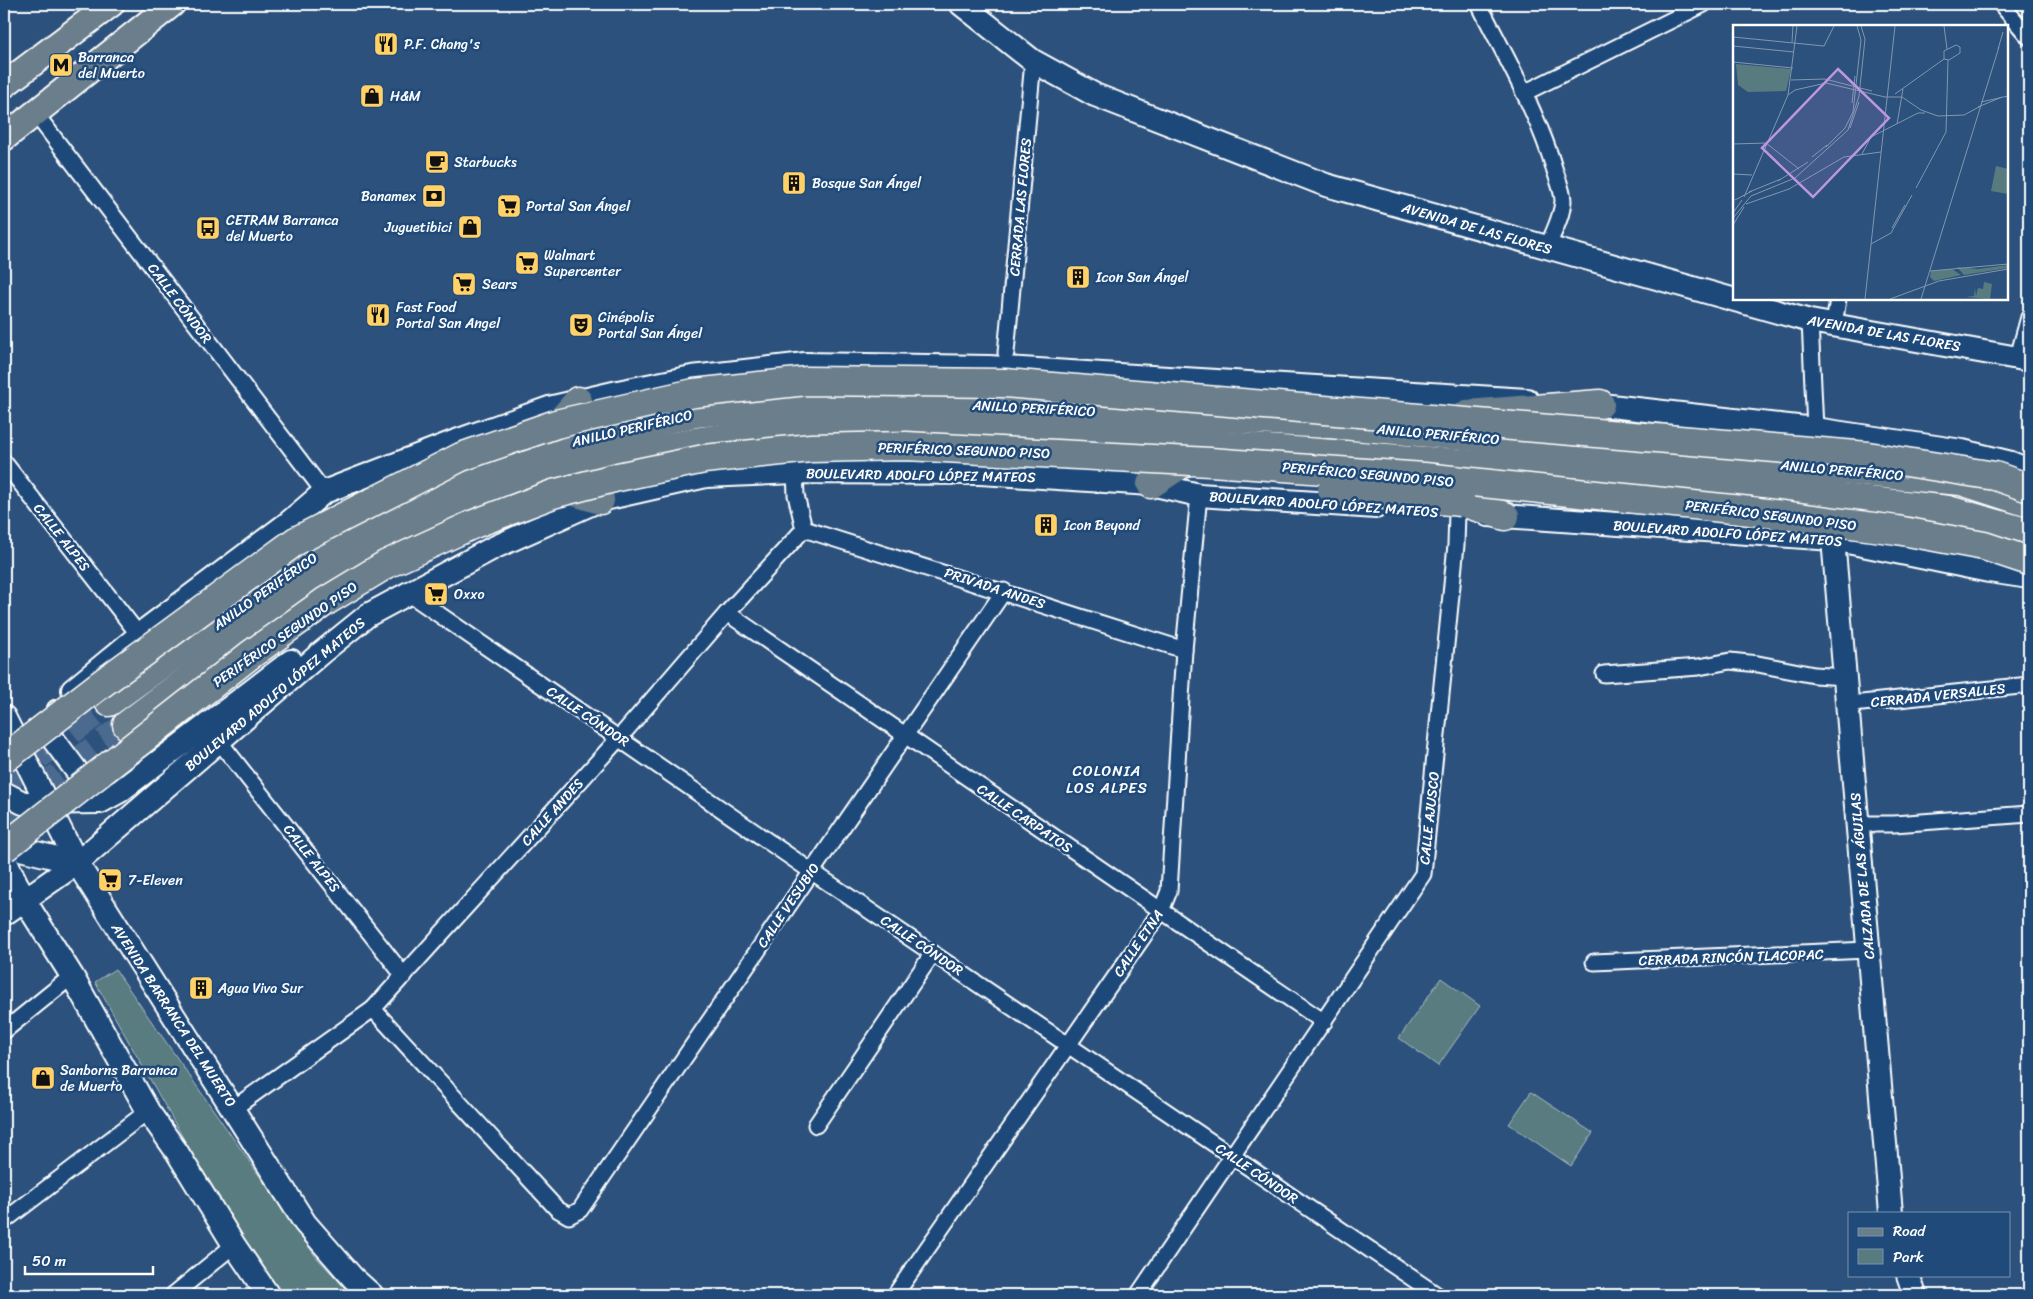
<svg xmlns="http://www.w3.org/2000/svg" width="2033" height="1299" viewBox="0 0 2033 1299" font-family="Sriracha,sans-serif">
	<rect width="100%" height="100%" fill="#2c517c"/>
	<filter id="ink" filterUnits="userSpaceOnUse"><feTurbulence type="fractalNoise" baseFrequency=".02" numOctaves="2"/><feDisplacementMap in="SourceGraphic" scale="10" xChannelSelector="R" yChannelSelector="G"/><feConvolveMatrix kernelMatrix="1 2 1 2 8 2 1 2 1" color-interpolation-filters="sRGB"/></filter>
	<g filter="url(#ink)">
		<!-- green -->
		<g fill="#587b80" stroke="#acbdc0">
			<path d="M115,969l201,288 36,38h-72l-38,-53 -147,-260z"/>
			<path d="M1441,978l39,28 -42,60 -39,-28z"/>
			<path d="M1531,1092l62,41 -22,33 -62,-42z"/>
		</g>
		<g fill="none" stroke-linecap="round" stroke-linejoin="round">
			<!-- highway-tunnel -->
			<g stroke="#4c6b90" stroke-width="28" stroke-dasharray="28 14" stroke-linecap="butt">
				<path d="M4,781l105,-79"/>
				<path d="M4,818l123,-93"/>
			</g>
			<defs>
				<g id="street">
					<path d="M1479,4c27,54 59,109 76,167 3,9 8,21 8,30 -1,16 -10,32 -16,47"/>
					<path d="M2001,4l28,33"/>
					<path d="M1524,93l180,-89"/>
					<path d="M35,113l289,379"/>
					<path d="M1810,321l5,108"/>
					<path d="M1834,325l4,-26"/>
					<path d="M1006,353l27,-292"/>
					<path d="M2018,357l11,-40"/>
					<path d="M4,462l135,173"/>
					<path d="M795,472l1,23 8,34"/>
					<path d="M804,529l380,121"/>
					<path d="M408,593l403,278 626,424"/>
					<path d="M727,613l597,409"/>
					<path d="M1604,674l95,-7 31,-6 28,3 56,11 31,2"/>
					<path d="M1847,703h15l167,-18"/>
					<path d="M219,741l185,235"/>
					<path d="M1857,824h37l135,-10"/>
					<path d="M1594,962l274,-12"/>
					<path d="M373,1009l184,200 12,7 11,-6 424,-619"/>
					<path d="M4,1031l68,-55"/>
					<path d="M234,1108l139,-99 247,-272 107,-124 77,-84"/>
					<path d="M816,1125l117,-172"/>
					<path d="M4,1221l144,-110"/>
					<path d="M173,1295l61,-50"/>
					<path d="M895,1295l266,-384 8,-20 15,-241 15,-155"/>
					<path d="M1138,1295l285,-421 33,-329 1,-32"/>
				</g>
				<g id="secondary">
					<path d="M961,4l72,57 62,34 231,90 484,136 219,39"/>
					<path d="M1584,403l231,26 147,22 49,12 18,7"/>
					<path d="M1488,515l345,24 156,32 40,6"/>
					<path d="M1833,539l58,674"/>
					<path d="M73,690l75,-62 140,-105 36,-31 132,-51 93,-33 69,-16 74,-15 113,-13 184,3 538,33"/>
					<path d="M58,711l-8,24 46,62"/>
					<path d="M4,717l73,146 228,360 48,55 19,17"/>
					<path d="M4,793l19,10 77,-1 20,-11 171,-130"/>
					<path d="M4,845l73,18"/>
					<path d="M4,858l21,43 47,75 76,135 29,41 57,93 34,50"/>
					<path d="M4,914l73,-51 244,-210 47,-38 125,-67 107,-48 106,-24 89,-4 185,1 171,11 48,11 177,12"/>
					<path d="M1908,1275l7,20"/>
				</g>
				<g id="primary">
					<path d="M4,85l107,-81"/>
					<path d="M4,138l168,-134"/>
				</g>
				<g id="highway">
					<path d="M1467,414l133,-10"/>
					<path d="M549,434l29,-33"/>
					<path d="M1151,484l47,-31"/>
					<path d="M558,487l42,13"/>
					<path d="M1461,502l44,14"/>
					<path d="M109,702l197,-142 159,-84 94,-32 136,-31 114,-12 195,5 326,18 631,57 68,22"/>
					<path d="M127,725l189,-142 41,-26 114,-58 90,-30 140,-28 108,-16 194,4 503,38 274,24 168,19 81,23"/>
				</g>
			</defs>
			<!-- street casing -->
			<use href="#street" stroke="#fff" stroke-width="19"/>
			<!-- secondary casing -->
			<use href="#secondary" stroke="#fff" stroke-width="26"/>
			<!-- primary casing -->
			<use href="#primary" stroke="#fff" stroke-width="29"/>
			<!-- highway casing -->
			<use href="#highway" stroke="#fff" stroke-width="31"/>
			<!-- street -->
			<use href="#street" stroke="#1f4a7a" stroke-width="15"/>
			<!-- secondary -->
			<use href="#secondary" stroke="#1f4a7a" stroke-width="22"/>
			<!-- primary -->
			<use href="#primary" stroke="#6b7e8b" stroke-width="25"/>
			<!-- highway -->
			<use href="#highway" stroke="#6b7e8b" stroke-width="28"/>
			<defs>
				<g id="highway-bridge">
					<path d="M1332,490l129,12"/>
					<path d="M4,759l93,-72 199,-146 165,-84 95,-33 138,-31 113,-12 198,2 863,73 127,20 34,12"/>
					<path d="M4,848l246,-193 76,-54 61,-37 87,-40 79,-30 65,-17 86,-18 107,-11 95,-2 304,16 214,15 327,34 146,19 87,16 45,15"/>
				</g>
			</defs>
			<!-- highway-bridge casing -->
			<use href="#highway-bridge" stroke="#fff" stroke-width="31" stroke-linecap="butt"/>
			<!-- highway-bridge -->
			<use href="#highway-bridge" stroke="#6b7e8b" stroke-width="28"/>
		</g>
	</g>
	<!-- icons -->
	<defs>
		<symbol id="restaurant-square" viewBox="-11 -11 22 22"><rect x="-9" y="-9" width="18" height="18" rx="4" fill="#ffd166" stroke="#1f4a7a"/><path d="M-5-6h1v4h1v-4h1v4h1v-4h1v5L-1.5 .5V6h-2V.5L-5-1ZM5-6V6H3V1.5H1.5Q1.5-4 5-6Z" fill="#111"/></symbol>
		<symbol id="metro-square" viewBox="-11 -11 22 22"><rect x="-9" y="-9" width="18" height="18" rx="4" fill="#ffd166" stroke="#1f4a7a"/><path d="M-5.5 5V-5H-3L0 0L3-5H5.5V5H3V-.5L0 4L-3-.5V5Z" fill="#111"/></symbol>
		<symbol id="shop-square" viewBox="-11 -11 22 22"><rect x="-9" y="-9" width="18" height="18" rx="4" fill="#ffd166" stroke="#1f4a7a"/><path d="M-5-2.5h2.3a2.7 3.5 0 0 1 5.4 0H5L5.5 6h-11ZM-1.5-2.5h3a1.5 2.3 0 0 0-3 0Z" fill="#111"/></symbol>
		<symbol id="cafe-square" viewBox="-11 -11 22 22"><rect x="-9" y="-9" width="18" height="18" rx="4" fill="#ffd166" stroke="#1f4a7a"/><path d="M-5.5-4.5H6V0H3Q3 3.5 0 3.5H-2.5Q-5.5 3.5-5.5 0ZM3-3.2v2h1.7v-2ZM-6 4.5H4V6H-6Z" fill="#111"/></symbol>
		<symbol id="building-square" viewBox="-11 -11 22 22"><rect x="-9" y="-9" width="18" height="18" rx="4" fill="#ffd166" stroke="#1f4a7a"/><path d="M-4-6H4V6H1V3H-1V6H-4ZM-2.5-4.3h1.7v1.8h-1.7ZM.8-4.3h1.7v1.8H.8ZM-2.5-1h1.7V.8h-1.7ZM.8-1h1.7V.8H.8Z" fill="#111"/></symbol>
		<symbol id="bank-square" viewBox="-11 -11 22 22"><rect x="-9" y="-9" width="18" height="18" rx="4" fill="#ffd166" stroke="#1f4a7a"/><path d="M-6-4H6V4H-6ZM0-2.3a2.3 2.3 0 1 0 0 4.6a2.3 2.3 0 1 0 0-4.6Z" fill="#111"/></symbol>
		<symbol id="supermarket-square" viewBox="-11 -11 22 22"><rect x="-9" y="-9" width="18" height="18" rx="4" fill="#ffd166" stroke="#1f4a7a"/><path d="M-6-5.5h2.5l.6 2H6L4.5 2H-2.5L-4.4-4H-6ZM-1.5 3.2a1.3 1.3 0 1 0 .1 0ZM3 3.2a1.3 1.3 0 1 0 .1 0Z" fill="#111"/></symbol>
		<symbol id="bus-square" viewBox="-11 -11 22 22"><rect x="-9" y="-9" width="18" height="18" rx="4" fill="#ffd166" stroke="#1f4a7a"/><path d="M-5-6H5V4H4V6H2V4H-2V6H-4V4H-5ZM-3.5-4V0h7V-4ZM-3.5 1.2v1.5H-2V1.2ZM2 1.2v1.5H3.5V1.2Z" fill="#111"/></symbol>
		<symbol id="theatre-square" viewBox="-11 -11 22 22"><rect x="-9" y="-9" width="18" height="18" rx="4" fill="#ffd166" stroke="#1f4a7a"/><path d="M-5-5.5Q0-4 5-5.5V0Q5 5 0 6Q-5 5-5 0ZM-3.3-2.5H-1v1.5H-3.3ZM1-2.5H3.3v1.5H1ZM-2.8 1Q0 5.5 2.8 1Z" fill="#111"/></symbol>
	</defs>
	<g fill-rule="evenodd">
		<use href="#restaurant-square" x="372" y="30" width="28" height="28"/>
		<use href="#metro-square" x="47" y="51" width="28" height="28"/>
		<use href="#shop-square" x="358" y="82" width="28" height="28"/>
		<use href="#cafe-square" x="423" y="148" width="28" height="28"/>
		<use href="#building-square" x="780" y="169" width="28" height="28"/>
		<use href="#bank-square" x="420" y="182" width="28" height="28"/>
		<use href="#supermarket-square" x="495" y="192" width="28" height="28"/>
		<use href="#shop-square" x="456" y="213" width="28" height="28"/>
		<use href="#bus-square" x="194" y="214" width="28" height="28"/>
		<use href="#supermarket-square" x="513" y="249" width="28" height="28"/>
		<use href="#building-square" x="1064" y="263" width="28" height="28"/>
		<use href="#supermarket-square" x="450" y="270" width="28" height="28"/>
		<use href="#restaurant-square" x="364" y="301" width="28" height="28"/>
		<use href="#theatre-square" x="567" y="311" width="28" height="28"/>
		<use href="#building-square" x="1032" y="511" width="28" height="28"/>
		<use href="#supermarket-square" x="422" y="580" width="28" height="28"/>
		<use href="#supermarket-square" x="96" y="866" width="28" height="28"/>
		<use href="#building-square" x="187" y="974" width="28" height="28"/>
		<use href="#shop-square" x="29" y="1064" width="28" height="28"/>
	</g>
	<g text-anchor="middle" stroke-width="5" stroke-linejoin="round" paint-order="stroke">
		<!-- poi labels -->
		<g font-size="14" fill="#fff" stroke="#1f4a7a" text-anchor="start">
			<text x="404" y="49">P.F. Chang's</text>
			<text x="78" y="62">Barranca<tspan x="78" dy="16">del Muerto</tspan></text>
			<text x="390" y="101">H&amp;M</text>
			<text x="454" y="167">Starbucks</text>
			<text x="812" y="188">Bosque San Ángel</text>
			<text x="416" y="201" text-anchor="end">Banamex</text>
			<text x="526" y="211">Portal San Ángel</text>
			<text x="226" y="225">CETRAM Barranca<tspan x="226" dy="16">del Muerto</tspan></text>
			<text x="452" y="232" text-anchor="end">Juguetibici</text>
			<text x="544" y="260">Walmart<tspan x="544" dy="16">Supercenter</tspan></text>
			<text x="1096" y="282">Icon San Ángel</text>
			<text x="482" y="289">Sears</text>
			<text x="396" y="312">Fast Food<tspan x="396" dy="16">Portal San Angel</tspan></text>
			<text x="598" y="322">Cinépolis<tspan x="598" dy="16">Portal San Ángel</tspan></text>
			<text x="1064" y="530">Icon Beyond</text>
			<text x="454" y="599">Oxxo</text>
			<text x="128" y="885">7-Eleven</text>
			<text x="218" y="993">Agua Viva Sur</text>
			<text x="60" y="1075">Sanborns Barranca<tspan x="60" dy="16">de Muerto</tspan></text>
		</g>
		<!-- street labels -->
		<g font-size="14" fill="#fff" stroke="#1f4a7a">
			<text transform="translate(1020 207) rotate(-85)" y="5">CERRADA LAS FLORES</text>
			<text transform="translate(1477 228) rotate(16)" y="5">AVENIDA DE LAS FLORES</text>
			<text transform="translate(180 303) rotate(53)" y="5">CALLE CÓNDOR</text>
			<text transform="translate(1884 333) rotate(10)" y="5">AVENIDA DE LAS FLORES</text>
			<text transform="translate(1034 408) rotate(3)" y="5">ANILLO PERIFÉRICO</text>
			<text transform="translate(632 428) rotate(-13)" y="5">ANILLO PERIFÉRICO</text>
			<text transform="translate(1438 434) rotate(5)" y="5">ANILLO PERIFÉRICO</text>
			<text transform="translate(964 450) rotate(2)" y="5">PERIFÉRICO SEGUNDO PISO</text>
			<text transform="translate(1842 470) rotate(5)" y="5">ANILLO PERIFÉRICO</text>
			<text transform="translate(1368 474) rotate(5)" y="5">PERIFÉRICO SEGUNDO PISO</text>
			<text transform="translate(921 475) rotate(1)" y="5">BOULEVARD ADOLFO LÓPEZ MATEOS</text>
			<text transform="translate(1324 504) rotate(4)" y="5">BOULEVARD ADOLFO LÓPEZ MATEOS</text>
			<text transform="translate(1771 515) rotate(7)" y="5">PERIFÉRICO SEGUNDO PISO</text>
			<text transform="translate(1728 533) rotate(4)" y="5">BOULEVARD ADOLFO LÓPEZ MATEOS</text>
			<text transform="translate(62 537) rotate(52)" y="5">CALLE ALPES</text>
			<text transform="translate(995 588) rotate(18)" y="5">PRIVADA ANDES</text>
			<text transform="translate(265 591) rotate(-35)" y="5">ANILLO PERIFÉRICO</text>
			<text transform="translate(285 634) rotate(-35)" y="5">PERIFÉRICO SEGUNDO PISO</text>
			<text transform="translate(275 694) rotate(-40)" y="5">BOULEVARD ADOLFO LÓPEZ MATEOS</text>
			<text transform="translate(1938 695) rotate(-6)" y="5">CERRADA VERSALLES</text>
			<text transform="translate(588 716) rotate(34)" y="5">CALLE CÓNDOR</text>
			<text transform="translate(552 812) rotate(-48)" y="5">CALLE ANDES</text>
			<text transform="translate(1025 818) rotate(34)" y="5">CALLE CARPATOS</text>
			<text transform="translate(1429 818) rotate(-84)" y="5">CALLE AJUSCO</text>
			<text transform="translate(312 858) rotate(52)" y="5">CALLE ALPES</text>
			<text transform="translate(1862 876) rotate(-95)" y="5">CALZADA DE LAS ÁGUILAS</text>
			<text transform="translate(788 905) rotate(-56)" y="5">CALLE VESUBIO</text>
			<text transform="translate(1138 943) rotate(-56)" y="5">CALLE ETNA</text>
			<text transform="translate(922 945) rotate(34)" y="5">CALLE CÓNDOR</text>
			<text transform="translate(1731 957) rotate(-2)" y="5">CERRADA RINCÓN TLACOPAC</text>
			<text transform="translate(174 1015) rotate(57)" y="5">AVENIDA BARRANCA DEL MUERTO</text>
			<text transform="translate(1257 1173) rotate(34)" y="5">CALLE CÓNDOR</text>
		</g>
		<!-- neighbourhood labels -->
		<g font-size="15" letter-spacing="1" fill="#fff" stroke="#1f4a7a">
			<text x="1107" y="776">COLONIA<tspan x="1107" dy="17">LOS ALPES</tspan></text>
		</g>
	</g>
	<!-- overview -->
	<g transform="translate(1733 25)">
		<rect width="275" height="275" fill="#2c517c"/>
		<path d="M3,39l55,5 -5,22 -38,1 -10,-7zM263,141l12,3v25l-17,-3zM275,240v3l-44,7 -7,-8 21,2zM219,244l9,6 -27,6 -4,-4 1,-6zM251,257l8,2 -2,15 -24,-2 8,-1 1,-8 1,8 2,-8 5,1z" fill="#587b80"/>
		<path fill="none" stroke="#8097b0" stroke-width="1" d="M211,1l3,23M0,12l91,9 10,-20M59,17l1,-16M223,20l4,2v6l-11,7 -5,-1v-8zM0,21l61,6M265,24l5,-17M0,37l60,6M58,55l34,-1 47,12M162,69l49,-35M55,70l7,-5 31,-7 59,14h17l19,13 17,6 26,-1 17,-9M248,77l27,-6M119,78l3,-27M245,82l24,-10M164,99l6,-35M117,103l9,-26M0,119l33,-1 33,26M93,122l19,-19 8,-16 8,-72 -4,-14M129,129l9,-17 47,-24h7M79,132l15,-12M0,149l19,1M45,156l30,-19M183,163l30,-56 2,-72M16,167l32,-13M11,172l44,-102 9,-69M2,175l17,-9M13,179l43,-15 55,-32 37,-5M0,188l9,-13M0,193l18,-22 44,-18 53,-48 11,-34 6,-57 -4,-13M0,200l11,-18M159,203l13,-23M138,219l20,-11 21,-38M197,246l78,-7M132,274l30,-273M157,274l49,-18 69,-12M188,274l78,-252"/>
		<path fill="#bd96df" fill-opacity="0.15" stroke="#bd96df" stroke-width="2.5" d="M105,44l51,49 -76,79 -51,-49z"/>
		<rect width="275" height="275" fill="none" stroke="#fff" stroke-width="2.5"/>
	</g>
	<!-- margin -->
	<rect width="2033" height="1299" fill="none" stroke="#1f4a7a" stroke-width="20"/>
	<rect x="10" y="10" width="2013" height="1279" fill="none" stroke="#fff" stroke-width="2" filter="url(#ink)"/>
	<!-- legend -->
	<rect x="1848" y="1212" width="162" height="65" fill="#1f4a7a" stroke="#7992af"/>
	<rect x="1858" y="1228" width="25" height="8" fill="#6b7e8b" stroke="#7992af"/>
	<text x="1893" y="1236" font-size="15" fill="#ffffff">Road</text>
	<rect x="1858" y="1249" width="25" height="15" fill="#587b80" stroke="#7992af"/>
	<text x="1893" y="1262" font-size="15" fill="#ffffff">Park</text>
	<!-- scale -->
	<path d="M25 1266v8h128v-8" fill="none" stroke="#ffffff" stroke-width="2.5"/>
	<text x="32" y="1266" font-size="15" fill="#ffffff" stroke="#1f4a7a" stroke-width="4" paint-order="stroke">50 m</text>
</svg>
